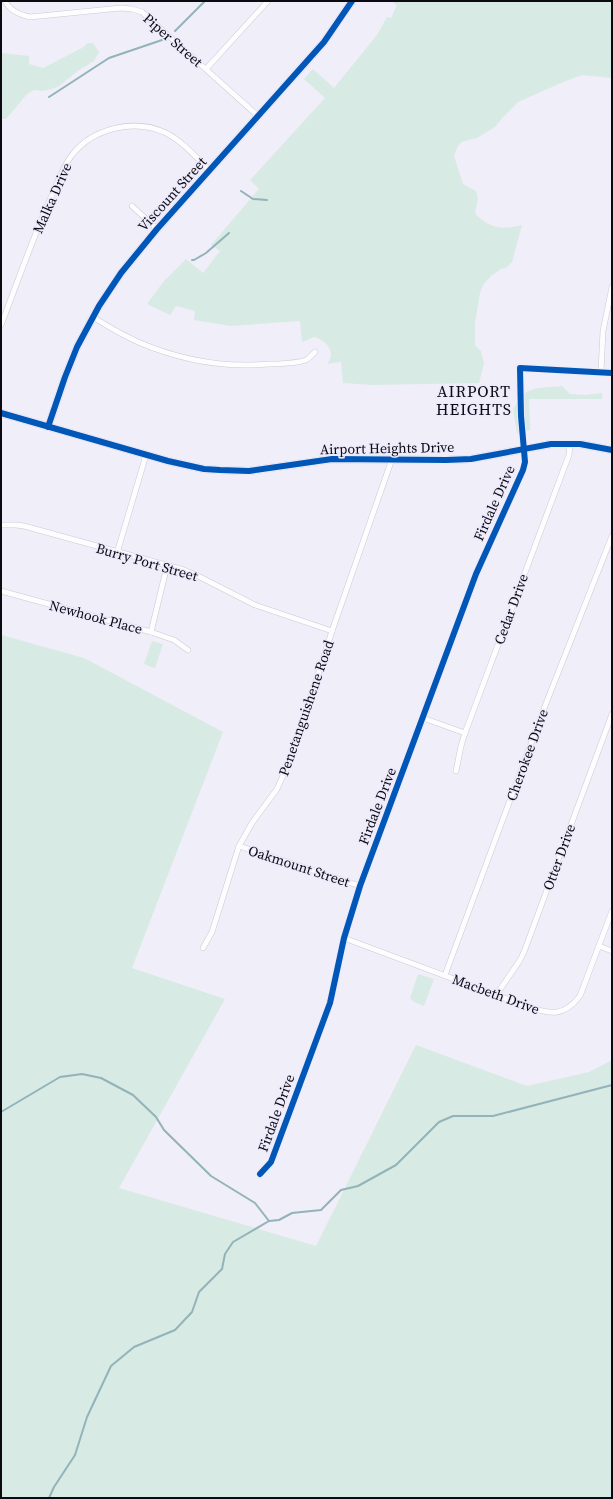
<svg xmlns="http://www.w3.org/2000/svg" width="613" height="1499" viewBox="0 0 613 1499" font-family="'Source Serif 4',serif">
	<rect width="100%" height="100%" fill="#f0eef8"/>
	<!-- green -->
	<g fill="#d8eae4">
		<path d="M394,1h218v77l-30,-3 -21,8 -43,19 -13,13 -10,12 -18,11 -16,4 -4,6 -3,8 9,28 13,7 2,7 -3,15c14,16 27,17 47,12l-10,37 -6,6 -5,1 -10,7 -8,9 -3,8 -5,30v22l6,6 3,12 -5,20 -107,2 -29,-2 -2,-21 -14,2c10,-12 -1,-24 -13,-27l-12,5 -2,-21 -69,5 -37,-6 1,-9 -19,-5 -6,9 -23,-11 17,-23 22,-22 17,14 17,-22 -9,-6 48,-56 -9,-9 75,-82 -21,-19 9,-10 21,19 43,-53 10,-18 4,1 6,-13 -4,-2z"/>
		<path d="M88,43h5l6,9 -5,9 -15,9 -20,16 -7,3 -9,2 -9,-1 -7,4 -21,25h-5v-66l28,3v8l14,4 39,-20z"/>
		<path d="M562,386l8,8 16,1 16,-2v6h-73l1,31 -13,3 -4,-23c12,-26 24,-21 49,-24z"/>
		<path d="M1,635l83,23 139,74 -91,236 93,31 -106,189 197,58 100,-201 111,41 62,-14 23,-12v438h-611z"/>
		<path d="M152,641l11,3 -8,24 -11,-4z"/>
		<path d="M418,974l16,5 -10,27 -10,-4 -4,-4z"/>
	</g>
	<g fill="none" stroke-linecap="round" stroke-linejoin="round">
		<!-- stream -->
		<g stroke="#92b3b9" stroke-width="2">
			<path d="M175,31l30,-30"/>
			<path d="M49,97l60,-39 53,-18"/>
			<path d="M241,191l12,8 14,1"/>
			<path d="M192,260h2l12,-7 23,-20"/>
			<path d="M1,1112l59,-35 22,-3 19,4 32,17 23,22 8,13 47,46 44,27 14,18"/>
			<path d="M49,1498l5,-11 21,-32 12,-38 24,-51 23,-19 41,-17 17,-18 7,-20 23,-23 3,-15 8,-12 36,-21 10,-1 13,-7 29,-3 20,-20 17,-4 38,-21 43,-43 14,-6h40l119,-31"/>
		</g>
		<defs>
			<g id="street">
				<path d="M5,1c5,10 15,14 25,16l91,-9 11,1 10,3 116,104"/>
				<path d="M206,69l62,-68"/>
				<path d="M132,206l25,23"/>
				<path d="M93,317c14,9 30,18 45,25 42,18 87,26 131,22 9,0 29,-1 37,-4 3,-2 7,-6 9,-8"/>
				<path d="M1,325c17,-44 32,-88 51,-130 6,-13 11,-29 20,-40 21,-27 63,-37 94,-22 16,8 30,24 43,37"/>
				<path d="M601,371l2,-40 9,-44"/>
				<path d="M1,525h15l8,1 160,44 12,5 59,30 77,26"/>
				<path d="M117,553l29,-98"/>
				<path d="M1,591l150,41 23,8 14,10"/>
				<path d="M151,632l16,-66"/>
				<path d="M423,718l42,15 101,-270 3,-8 1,-11"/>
				<path d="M456,771l5,-25 4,-13"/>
				<path d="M239,846l121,40"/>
				<path d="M344,938l182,68c24,8 37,12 54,-10l32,-85"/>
				<path d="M599,946l13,5"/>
				<path d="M203,948l9,-16 27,-86 13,-23 25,-34 16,-36 39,-122 60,-172"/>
				<path d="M445,975l100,-269 67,-170"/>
				<path d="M497,994l23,-34 4,-8 88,-238"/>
				<path d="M260,1174l11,-12 59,-159 14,-65 16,-52 116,-312 47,-104 2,-8 -4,-46 -1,-48 92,5"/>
			</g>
			<g id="secondary">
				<path d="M1,413l167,48 36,8 16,1 29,1 83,-12 114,1 25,-1 80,-15h29l32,6"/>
				<path d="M48,427l17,-50 12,-30 22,-41 22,-33 36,-44 167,-187 28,-41"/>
			</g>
		</defs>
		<!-- street casing -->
		<use href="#street" stroke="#cbcad2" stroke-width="6"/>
		<!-- secondary casing -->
		<use href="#secondary" stroke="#cbcad2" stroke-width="8"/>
		<!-- street -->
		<use href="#street" stroke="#fdfcfe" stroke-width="5"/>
		<!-- secondary -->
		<use href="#secondary" stroke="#fdfcfe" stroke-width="7"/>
		<defs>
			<g id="cycleway">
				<path d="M1,413l167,48 36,8 16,1 29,1 83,-12 114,1 25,-1 80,-15h29l32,6"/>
				<path d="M48,427l17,-50 12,-30 22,-41 22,-33 36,-44 167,-187 28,-41"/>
				<path d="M260,1174l11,-12 59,-159 14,-65 16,-52 116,-312 47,-104 2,-8 -4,-46 -1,-48 92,5"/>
			</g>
		</defs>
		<!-- cycleway casing -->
		<use href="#cycleway" stroke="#edeafc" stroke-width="8"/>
		<!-- cycleway -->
		<use href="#cycleway" stroke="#0057b8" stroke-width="6"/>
	</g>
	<g text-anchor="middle" stroke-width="3" stroke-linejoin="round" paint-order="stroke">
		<!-- street labels -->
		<g font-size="14" fill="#0b0a11" stroke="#edeafc">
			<text transform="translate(173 40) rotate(41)" y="5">Piper Street</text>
			<text transform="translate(172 194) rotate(-48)" y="5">Viscount Street</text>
			<text transform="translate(52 198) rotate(-66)" y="5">Malka Drive</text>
			<text transform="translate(387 448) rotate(-1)" y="5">Airport Heights Drive</text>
			<text transform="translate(494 503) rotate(-66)" y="5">Firdale Drive</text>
			<text transform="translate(147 562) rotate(16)" y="5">Burry Port Street</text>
			<text transform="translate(511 609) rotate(-70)" y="5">Cedar Drive</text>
			<text transform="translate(96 617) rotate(15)" y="5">Newhook Place</text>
			<text transform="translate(306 708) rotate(-71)" y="5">Penetanguishene Road</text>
			<text transform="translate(527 755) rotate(-70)" y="5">Cherokee Drive</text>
			<text transform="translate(377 806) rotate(-69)" y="5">Firdale Drive</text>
			<text transform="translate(559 857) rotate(-70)" y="5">Otter Drive</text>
			<text transform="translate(299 866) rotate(18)" y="5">Oakmount Street</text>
			<text transform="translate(496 994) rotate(20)" y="5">Macbeth Drive</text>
			<text transform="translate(276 1113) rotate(-70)" y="5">Firdale Drive</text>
		</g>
		<!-- quarter labels -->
		<g font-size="16" letter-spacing="1" fill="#0b0a11" stroke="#edeafc">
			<text x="474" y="397">AIRPORT<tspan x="474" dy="18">HEIGHTS</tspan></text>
		</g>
	</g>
	<!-- border -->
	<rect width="613" height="1499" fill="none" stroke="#0b0a11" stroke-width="4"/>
</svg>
